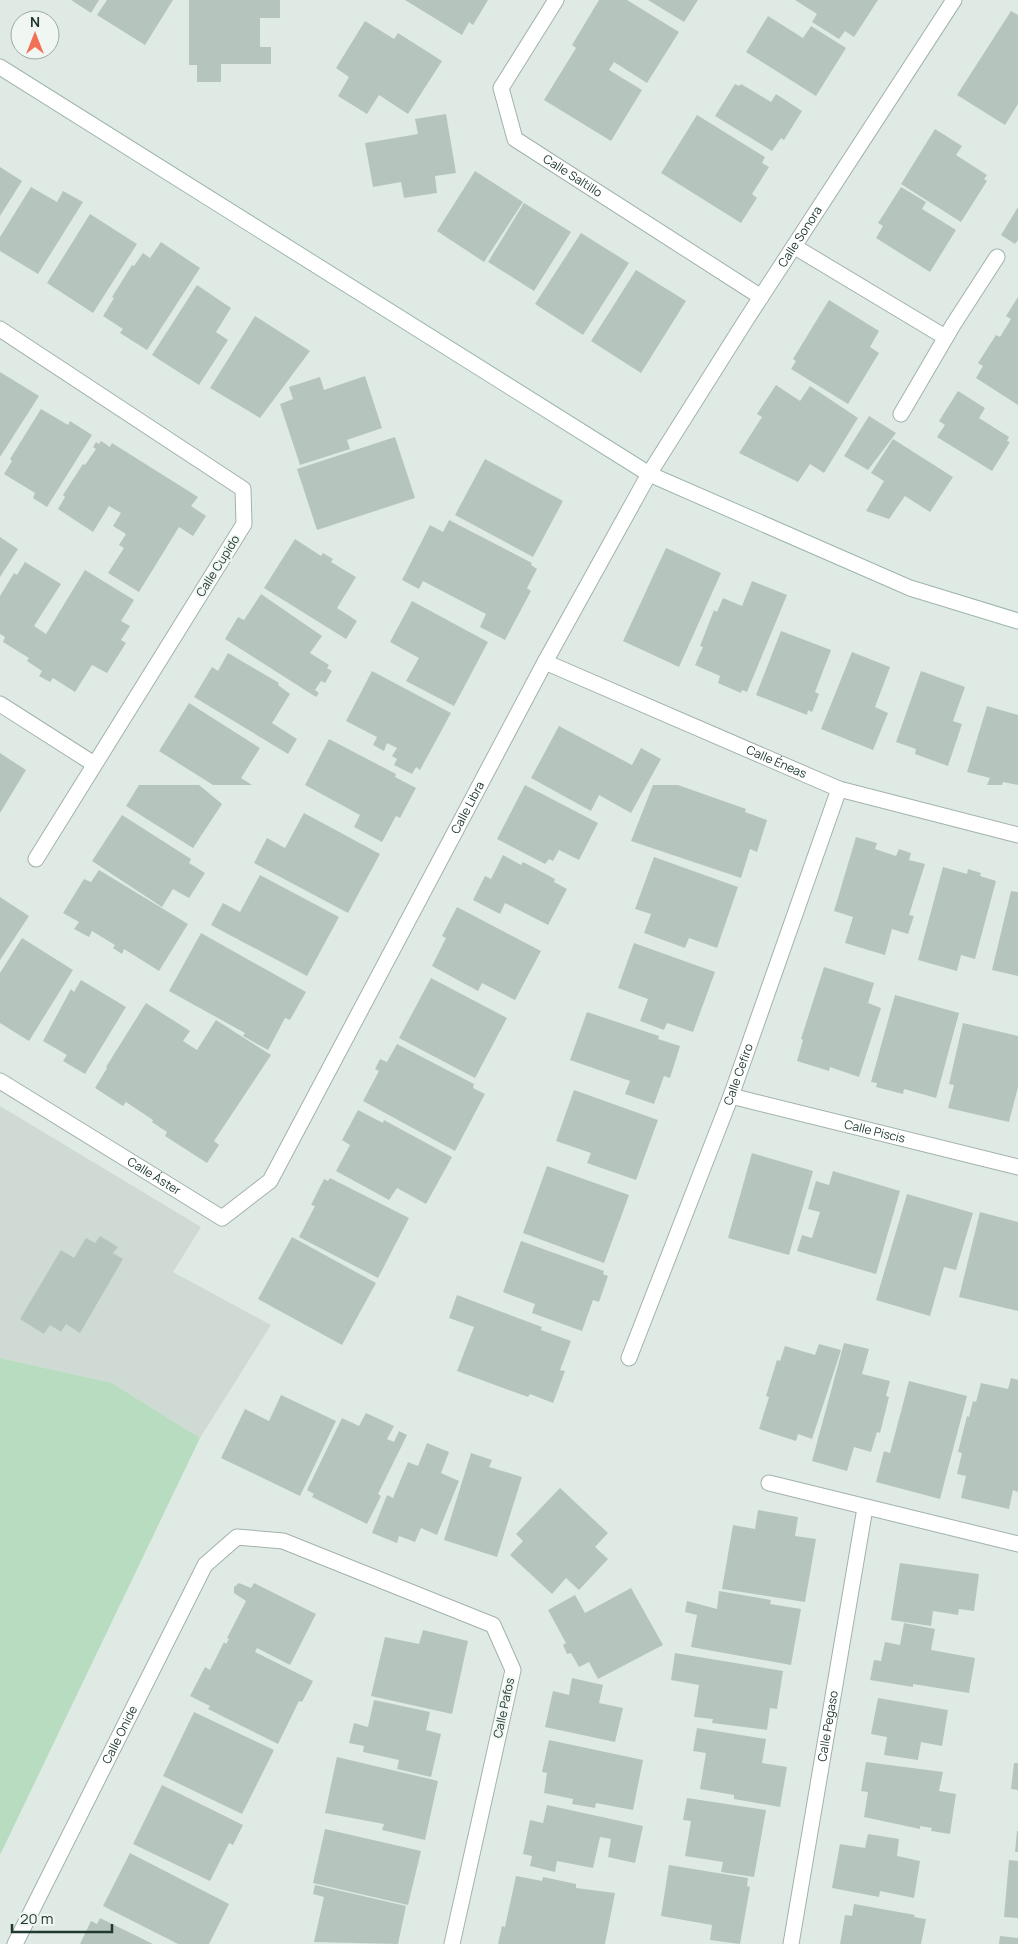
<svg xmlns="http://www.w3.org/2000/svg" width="1018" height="1944" viewBox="0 0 1018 1944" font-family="Manrope,sans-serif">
	<rect width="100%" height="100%" fill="#dfeae5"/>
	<!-- built -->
	<path fill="#cedad3" d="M0,1106l201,121 -28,45 98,53 -71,113 -88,-55 -112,-25z"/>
	<!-- green -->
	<path fill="#b8dcbf" d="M0,1358l112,25 88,55 -200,417z"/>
	<!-- building -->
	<g fill="#b5c5bd">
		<path d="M71,0h28l-8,13z"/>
		<path d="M107,0h66l-28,45 -48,-30z"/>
		<path d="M189,0h91v18h-20v29h11v17h-50v18h-24v-17h-8z"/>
		<path d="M405,0h83l-15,25 -4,-3 -7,13z"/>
		<path d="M599,0h28l52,32 -32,51 -33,-21 -5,8 33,20 -31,51 -67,-41 32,-52 -4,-3z"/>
		<path d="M648,0h50l-14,22z"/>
		<path d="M795,0h83l-24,37 -9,-6 -6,8 -27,-17 5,-8z"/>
		<path d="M1011,11l7,4v89l-13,21 -48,-30z"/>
		<path d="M768,16l35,22 8,-12 35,22 -30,48 -70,-44z"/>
		<path d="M365,21l29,18 4,-6 44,28 -34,53 -29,-19 -12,19 -29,-18 11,-19 -13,-9z"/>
		<path d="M735,84l4,2 2,-2 30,18 5,-8 26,17 -18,29 -3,-2 -9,13 -57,-35z"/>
		<path d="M446,114l10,59 -21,3 2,17 -33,5 -3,-16 -28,5 -8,-44 53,-9 -3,-15z"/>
		<path d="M697,115l68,42 -3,6 7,4 -17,27 5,4 -16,25 -80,-50z"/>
		<path d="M935,129l27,17 -6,9 31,20 -3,4 3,2 -26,41 -60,-38z"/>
		<path d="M0,167l22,14 -22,35z"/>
		<path d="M475,171l48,31 -39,60 -47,-31z"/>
		<path d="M31,187l26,15 6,-11 20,11 -45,72 -38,-23v-14z"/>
		<path d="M901,187l25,15 -4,7 34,21 -26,42 -54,-34 7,-12 -5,-3z"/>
		<path d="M524,203l47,29 -37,59 -46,-29z"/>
		<path d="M1018,207v33l-3,4 -14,-9z"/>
		<path d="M90,214l47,30 -44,69 -46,-30z"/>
		<path d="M581,233l48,30 -46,72 -48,-31z"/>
		<path d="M161,242l39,26 -53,82 -27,-17 3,-4 -20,-13 11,-18 -2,-1 20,-32 2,1 9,-13 7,5z"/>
		<path d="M636,270l50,31 -45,72 -50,-32z"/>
		<path d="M197,285l34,23 -15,24 12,8 -29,45 -47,-30z"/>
		<path d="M1018,297v108l-42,-27 7,-12 -5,-3 18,-28 4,2 11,-18 -5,-3z"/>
		<path d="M829,300l50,31 -9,16 9,6 -31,51 -57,-35 5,-8 -3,-2z"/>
		<path d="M255,316l55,35 -50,67 -50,-30z"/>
		<path d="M0,372l39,24 -39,61z"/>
		<path d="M365,376l17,52 -35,12 3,9 -50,16 -20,-61 13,-5 -4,-12 31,-10 4,13z"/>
		<path d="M776,385l24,16 10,-15 48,32 -34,55 -14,-9 -12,18 -59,-29 23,-36 -5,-3z"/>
		<path d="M958,391l27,17 -6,10 30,19 -2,4 3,1 -18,29 -55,-34 8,-12 -6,-4z"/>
		<path d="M41,409l27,16 2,-4 22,14 -45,72 -14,-9 2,-5 -31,-19 8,-13 -2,-2z"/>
		<path d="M869,416l27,17 -28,37 -24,-14z"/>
		<path d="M395,437l20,61 -98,32 -20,-61z"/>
		<path d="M893,439l60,38 -23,35 -25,-16 -16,23 -23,-8 18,-30 -13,-8z"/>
		<path d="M101,441l9,6 2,-4 86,54 -7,9 15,10 -13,20 -14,-9 -40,65 -31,-19 16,-25 -5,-3 7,-11 -13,-8 8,-13 -12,-7 -16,26 -35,-23 7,-12 -2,-2 20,-31 2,1 11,-16 -3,-2 3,-5 3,2z"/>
		<path d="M485,459l78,42 -30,56 -78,-42z"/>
		<path d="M449,520l83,43 -1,2 6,4 -10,19 4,3 -26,49 -25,-13 6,-13 -63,-33 -4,8 -17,-9 28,-55 13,7z"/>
		<path d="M0,537l18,12 -18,28z"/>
		<path d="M295,539l26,17 2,-3 10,6 -2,3 25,15 -19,31 20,13 -11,18 -82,-51z"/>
		<path d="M666,548l55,25 -42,94 -56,-26z"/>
		<path d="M25,562l36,22 -27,42 12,8 39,-64 49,30 -13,21 9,5 -9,14 5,3 -19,30 -15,-8 -17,27 -22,-14 -3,4 -11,-6 3,-5 -15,-10 2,-3 -26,-16 2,-5 -5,-3v-38l14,-23 3,2z"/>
		<path d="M752,581l35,14 -40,97 -5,-2 -1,3 -23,-10 2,-7 -25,-11 8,-18 -3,-1 14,-36 3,2 6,-14 19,8z"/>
		<path d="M261,594l61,42 -12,17 19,12 -2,3 5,3 -7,12 -4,-2 -6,9 4,3 -3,4 -91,-58 13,-22 6,3z"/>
		<path d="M412,601l76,41 -34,64 -48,-25 13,-23 -29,-16z"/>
		<path d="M781,631l50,19 -16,42 4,2 -7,18 -4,-2 -1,5 -51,-20z"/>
		<path d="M852,652l38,15 -15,40 13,6 -15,37 -52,-21z"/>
		<path d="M228,653l51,30 -1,2 12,9 -18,29 25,16 -9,15 -94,-57 18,-30 6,4z"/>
		<path d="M372,671l79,42 -31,57 -4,-3 -4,7 -18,-9 3,-6 -5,-3 5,-8 -10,-5 -3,8 -11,-6 4,-8 -31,-16z"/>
		<path d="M921,671l44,16 -12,34 9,3 -14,42 -33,-12 1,-5 -20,-7z"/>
		<path d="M189,703l71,45 -19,30 11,7h-39l-54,-34z"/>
		<path d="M987,706l31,9v70l-15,-3 -1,3h-15l3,-7 -23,-6z"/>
		<path d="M559,726l73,39 9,-17 20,11 -30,54 -32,-18 -8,16 -60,-33z"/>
		<path d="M329,739l67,35 -1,3 21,11 -16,30 -4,-2 -14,26 -28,-15 6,-12 -55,-30z"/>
		<path d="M0,753l26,17 -26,43z"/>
		<path d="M139,785h60l23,19 -29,44 -67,-42z"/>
		<path d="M525,785l73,38 -19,37 -20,-10 -6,11 -4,-2 -4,5 -48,-25z"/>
		<path d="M653,785h25l68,24 -1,3 22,8 -10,32 -7,-3 -9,29 -110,-37z"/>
		<path d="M304,813l76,41 -32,59 -94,-50 13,-25 18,10z"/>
		<path d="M122,815l69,44 -2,4 16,10 -16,25 -16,-9 -11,18 -70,-46z"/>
		<path d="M856,837l21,6 -2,6 21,7 3,-7 12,4 -2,7 16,4 -16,51 5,1 -6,18 -16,-5 -7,26 -40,-12 8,-26 -19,-6z"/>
		<path d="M503,855l18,10 2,-3 32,17 -1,3 13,7 -19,36 -43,-22 -5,11 -27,-14 12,-24 6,3z"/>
		<path d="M654,857l84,30 -21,61 -28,-10 -4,10 -41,-15 7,-19 -16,-5z"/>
		<path d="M943,867l24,7 1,-5 13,4 -1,3 16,5 -21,78 -14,-4 -4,16 -39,-11z"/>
		<path d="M99,870l89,54 -29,47 -35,-22 -2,5 -9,-6 2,-3 -23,-14 -3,6 -15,-8 5,-7 -16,-9 21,-34 7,3z"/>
		<path d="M260,875l79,42 -32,59 -96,-51 12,-22 17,9z"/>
		<path d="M1011,891l7,1v84l-26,-6z"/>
		<path d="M0,897l29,19 -29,44z"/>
		<path d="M457,907l84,44 -26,49 -33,-17 -4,8 -46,-25 14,-28 -4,-2z"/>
		<path d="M201,933l105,59 -16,28 -5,-2 -17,32 -25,-14 2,-3 -76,-42z"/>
		<path d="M22,938l51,32 -44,71 -29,-18v-50z"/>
		<path d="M634,943l81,29 -22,60 -26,-9 -3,7 -24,-9 8,-22 -30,-11z"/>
		<path d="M824,967l50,16 -6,20 13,5 -22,69 -29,-10 -1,4 -32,-10 6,-21 -2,-1z"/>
		<path d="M431,978l76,40 -32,60 -76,-40z"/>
		<path d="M81,980l45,27 -41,67 -22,-13 4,-6 -24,-14 28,-52 3,3z"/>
		<path d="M895,995l64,18 -23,85 -32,-9 -1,5 -27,-7 1,-4 -6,-1z"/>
		<path d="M146,1003l44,28 -7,10 14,9 19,-30 55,35 -57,86 5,4 -12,18 -42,-27 2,-4 -15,-10 1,-2 -27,-18 -3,4 -28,-18 12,-20 -1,-1z"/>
		<path d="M587,1012l72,24 -1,3 22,7 -10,32 -6,-2 -10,28 -29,-10 5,-13 -60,-21z"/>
		<path d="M963,1023l55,13v51l-9,35 -61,-14 6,-23 -5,-1z"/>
		<path d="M397,1044l77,40 -1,4 12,6 -30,57 -92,-50 16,-30 -4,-2 5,-10 7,3z"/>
		<path d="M574,1090l84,30 -22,60 -49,-17 4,-10 -35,-12z"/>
		<path d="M358,1110l25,13 1,-3 68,37 -26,47 -29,-16 -8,12 -53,-29 14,-26 -8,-5z"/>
		<path d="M752,1153l61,18 -24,84 -61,-17z"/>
		<path d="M547,1166l82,29 -25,68 -81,-30z"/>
		<path d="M833,1171l67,20 -24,83 -79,-23 5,-16 10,3 8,-26 -12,-3 8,-28 13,4z"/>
		<path d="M330,1178l79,40 -31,60 -79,-41 16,-31 -4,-1 13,-26 4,2z"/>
		<path d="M907,1194l66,19 -17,57 -12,-3 -14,49 -54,-16z"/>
		<path d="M980,1212l38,10v89l-59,-14z"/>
		<path d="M100,1236l18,11 -5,6 10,6 -43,74 -14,-9 -5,8 -11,-7 -6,9 -24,-15 41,-69 13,8 12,-20 9,5z"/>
		<path d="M292,1237l84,46 -34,62 -84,-46z"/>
		<path d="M521,1241l83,30 -1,3 5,2 -9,26 -6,-2 -11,31 -50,-18 3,-9 -32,-12z"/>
		<path d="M457,1295l85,32 -1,3 30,11 -11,29 5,1 -12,32 -23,-9 -2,3 -71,-26 17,-44 -25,-9z"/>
		<path d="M844,1343l25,6 -7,25 28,7 -4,15 3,1 -9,36 -3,-1 -6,20 -17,-5 -7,24 -35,-10z"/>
		<path d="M819,1344l22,6 -29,89 -14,-5 -2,7 -37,-12 10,-32 -3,-1 11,-36 3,1 5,-15 30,9z"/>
		<path d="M1011,1378l7,2v112l-5,-2 -4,19 -48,-11 5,-22 -9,-2 5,-21 -4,-1 9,-36 2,1 4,-16 3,1 5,-19 27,6z"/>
		<path d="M909,1381l58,15 -27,103 -64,-17 8,-31 6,2z"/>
		<path d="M281,1395l55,26 -36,75 -79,-38 24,-49 24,12z"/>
		<path d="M366,1413l28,13 -7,13 7,3 5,-11 8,4 -29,59 3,2 -14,28 -55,-27 2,-3 -7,-4 35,-72 17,8z"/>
		<path d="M427,1443l22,9 -8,21 18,8 -22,54 -16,-7 -6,14 -16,-6 -2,7 -25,-10 15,-38 6,3 15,-36 10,4z"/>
		<path d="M471,1453l21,7 -3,7 33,10 -25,80 -53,-17z"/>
		<path d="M560,1488l48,45 -13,14 13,12 -29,31 -13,-12 -14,16 -42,-39 13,-14 -7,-7z"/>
		<path d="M758,1510l40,7 -3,19 21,3 -11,63 -83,-13 11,-64 22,4z"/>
		<path d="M900,1563l79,11 -5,37 -15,-2 -1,6 -25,-4 -2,15 -40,-6z"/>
		<path d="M239,1583l12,5 3,-5 62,31 -26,51 -33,-17 -2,4 58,29 -11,21 -3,-1 -21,43 -70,-35 2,-3 -20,-10 15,-29 5,3 14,-28 2,2 3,-5 -2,-1 19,-37 -12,-8v-6z"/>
		<path d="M631,1588l32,57 -65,34 -9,-17 -10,5 -8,-14 -4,1 -4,-9 3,-2 -18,-33 27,-15 10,18z"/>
		<path d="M719,1591l52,9 -1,4 31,5 -10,56 -100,-18 6,-32 -12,-3 2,-11 30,8z"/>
		<path d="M904,1623l31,6 -4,21 44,8 -6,35 -56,-9v3l-43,-7 4,-20 7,1 4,-19 15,3z"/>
		<path d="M423,1630l45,11 -16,73 -81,-18 14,-59 34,7z"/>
		<path d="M675,1653l108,18 -6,38 -7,-1 -3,22 -55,-7 1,-4 -19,-2 5,-32 -28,-5z"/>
		<path d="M572,1678l31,7 -4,18 24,5 -8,34 -70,-15 8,-36 16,4z"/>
		<path d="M878,1698l70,12 -6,36 -21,-4 -3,18 -34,-5 3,-18 -16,-3z"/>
		<path d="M374,1700l56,12 -4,18 15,4 -10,43 -34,-8 2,-9 -36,-8 1,-6 -15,-3 5,-20 14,4z"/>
		<path d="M194,1712l80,38 -32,64 -79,-38z"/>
		<path d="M697,1728l69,11 -4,24 25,4 -7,40 -46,-8v-4l-34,-6 6,-36 -13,-2z"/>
		<path d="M549,1740l94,20 -10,50 -37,-7 -1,5 -23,-4 1,-5 -29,-6 3,-20 -5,-1z"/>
		<path d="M337,1757l101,24 -13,59 -43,-10 2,-6 -59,-11z"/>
		<path d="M866,1762l77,10 -4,19 17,3 -6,40 -19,-3 1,-3 -12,-2v3l-56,-12 4,-25 -7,-1z"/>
		<path d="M1014,1763h4v27l-7,-1z"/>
		<path d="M162,1785l81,40 -10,20 -4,-2 -19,38 -77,-37z"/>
		<path d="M687,1798l79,12 -12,67 -33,-5 2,-10 -38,-6 6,-35 -8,-1z"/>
		<path d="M547,1805l96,21 -8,37 -27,-6 3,-18 -11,-2 -7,31 -36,-7 -2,11 -25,-6 2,-10 -9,-2 7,-34 13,3z"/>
		<path d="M325,1829l96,22 -13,54 -95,-22z"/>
		<path d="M1017,1831h1v21h-3z"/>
		<path d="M868,1834l31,5 -2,17 23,5 -6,37 -34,-7 -1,6 -47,-9 8,-44 25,4z"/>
		<path d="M130,1853l99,51 -20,40h-31l-75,-38z"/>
		<path d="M1009,1860l9,1v57l-14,-1z"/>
		<path d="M669,1865l79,13 -1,8 3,1 -10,57 -30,-4 2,-15 -51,-9z"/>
		<path d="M516,1876l26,5 1,-4 33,7v4l39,5 -10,51h-107l4,-18 3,1z"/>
		<path d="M315,1885l91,21 -8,38 -84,-2 10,-45 -11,-3z"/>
		<path d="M854,1904l61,11 -1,2 12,2 -5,25h-81l5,-29 7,1z"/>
		<path d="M100,1918l53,26h-73l11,-23 6,3z"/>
		<path d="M1000,1936l18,2v6h-19z"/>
	</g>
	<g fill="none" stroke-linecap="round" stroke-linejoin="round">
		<defs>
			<g id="street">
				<path id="s1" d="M556,0l-55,88 14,51 246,158"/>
				<path d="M795,247l150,90"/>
				<path d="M0,329l243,160 1,35 -208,335"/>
				<path d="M901,414l52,-89 44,-68"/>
				<path id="s2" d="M545,662l294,127 179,46"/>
				<path d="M0,704l94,60"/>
				<path id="s3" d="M0,1081l222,137 48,-37 275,-519 104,-188 97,-154 208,-320"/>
				<path id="s4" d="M731,1096l287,71"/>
				<path id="s5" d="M629,1358l102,-262 108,-307"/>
				<path d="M769,1483l249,61"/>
				<path id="s6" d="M15,1944l190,-379 32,-28 46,4 210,84 20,45 -61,274"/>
				<path id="s7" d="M791,1944l74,-436"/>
			</g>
			<path id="secondary" d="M0,67l649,407 261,114 108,33"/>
		</defs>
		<!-- street casing -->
		<use href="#street" stroke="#a2b2ab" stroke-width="17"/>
		<!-- secondary casing -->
		<use href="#secondary" stroke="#9eb6ac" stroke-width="17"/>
		<!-- street -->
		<use href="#street" stroke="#fff" stroke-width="15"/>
		<!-- secondary -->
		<use href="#secondary" stroke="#fff" stroke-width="15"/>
	</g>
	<g text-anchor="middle" stroke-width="4" stroke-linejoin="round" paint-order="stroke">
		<!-- street labels -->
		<g font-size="12" fill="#203a31" stroke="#f0f7f3">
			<text dy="4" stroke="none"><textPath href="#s1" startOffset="225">Calle Saltillo</textPath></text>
			<text dy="4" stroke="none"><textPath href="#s3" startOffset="1405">Calle Sonora</textPath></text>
			<text transform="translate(218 566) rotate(-58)" y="4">Calle Cupido</text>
			<text dy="4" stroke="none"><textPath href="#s2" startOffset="252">Calle Éneas</textPath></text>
			<text dy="4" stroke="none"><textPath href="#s3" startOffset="744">Calle Libra</textPath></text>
			<text dy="4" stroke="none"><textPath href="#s5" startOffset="304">Calle Cefiro</textPath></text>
			<text dy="4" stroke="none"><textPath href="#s4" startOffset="148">Calle Piscis</textPath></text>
			<text dy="4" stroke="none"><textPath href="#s3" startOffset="181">Calle Áster</textPath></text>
			<text transform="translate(504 1708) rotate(-78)" y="4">Calle Pafos</text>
			<text dy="4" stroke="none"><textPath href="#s7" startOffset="221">Calle Pegaso</textPath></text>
			<text dy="4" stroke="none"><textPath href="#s6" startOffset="234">Calle Onide</textPath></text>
		</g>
	</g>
	<!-- north arrow -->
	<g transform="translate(35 35)"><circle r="24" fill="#f0f7f3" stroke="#9daba5"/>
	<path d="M0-4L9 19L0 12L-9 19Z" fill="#f17157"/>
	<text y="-8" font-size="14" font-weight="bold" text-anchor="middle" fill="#203a31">N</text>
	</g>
	<!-- scale -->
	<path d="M12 1924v8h100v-8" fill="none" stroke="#203a31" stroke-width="2.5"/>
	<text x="20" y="1924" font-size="15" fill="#203a31" stroke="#f0f7f3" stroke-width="4" paint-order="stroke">20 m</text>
</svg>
